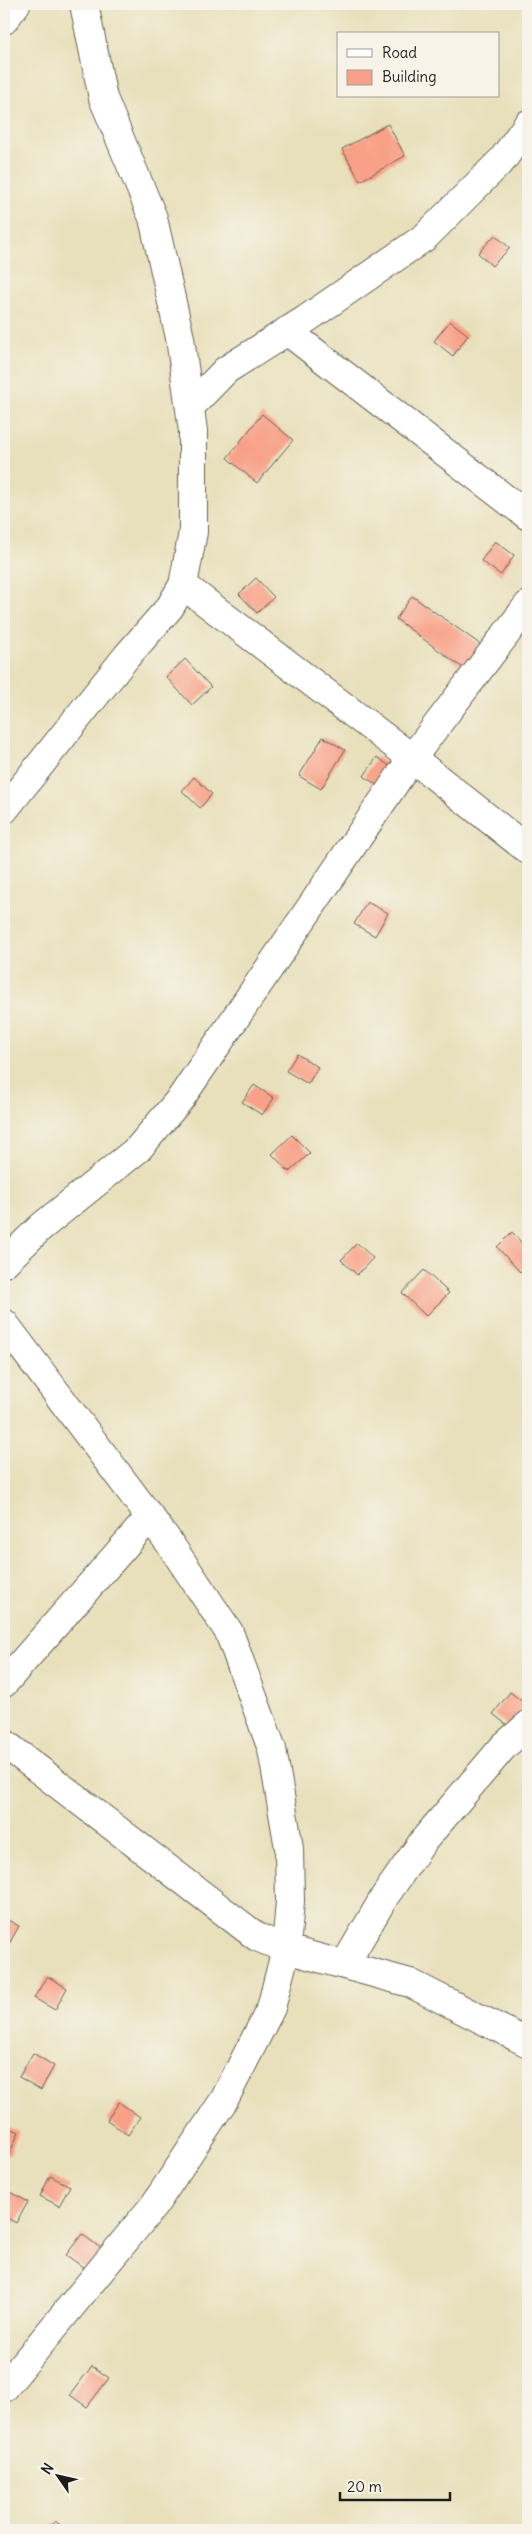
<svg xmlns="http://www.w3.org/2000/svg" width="532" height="2534" viewBox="0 0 532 2534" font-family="Delius,sans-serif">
	<rect width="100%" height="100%" fill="#f7f3e8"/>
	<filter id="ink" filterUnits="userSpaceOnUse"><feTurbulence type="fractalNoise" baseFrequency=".02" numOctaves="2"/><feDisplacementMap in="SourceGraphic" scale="10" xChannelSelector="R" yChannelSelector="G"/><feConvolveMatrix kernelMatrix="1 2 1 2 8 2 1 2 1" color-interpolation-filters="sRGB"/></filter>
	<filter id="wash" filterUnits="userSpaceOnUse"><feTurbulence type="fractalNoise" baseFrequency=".0096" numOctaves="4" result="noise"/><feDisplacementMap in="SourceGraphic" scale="20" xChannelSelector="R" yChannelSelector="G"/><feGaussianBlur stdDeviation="1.12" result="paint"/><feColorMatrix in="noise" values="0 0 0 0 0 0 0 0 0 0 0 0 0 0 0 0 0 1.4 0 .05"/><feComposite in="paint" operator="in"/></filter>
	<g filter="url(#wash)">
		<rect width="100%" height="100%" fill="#e8e0bb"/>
		<g id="blocks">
			<!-- building -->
			<g fill="#f8a188">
				<path d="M388,124l17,32 -45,25 -18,-32z"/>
				<path d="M495,235l15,13 -18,18 -14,-13z"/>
				<path d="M450,321l18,14 -15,21 -19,-15z"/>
				<path d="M262,414l31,26 -36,43 -30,-25z"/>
				<path d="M495,541l19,14 -13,20 -20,-14z"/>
				<path d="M256,578l18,19 -17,16 -18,-19z"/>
				<path d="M412,596l72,51 -17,24 -71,-52z"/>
				<path d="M185,659l26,28 -19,18 -26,-28z"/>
				<path d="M323,737l22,13 -24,39 -22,-13z"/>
				<path d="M377,757l18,13 -13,19 -18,-13z"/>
				<path d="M194,777l18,17 -12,14 -18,-17z"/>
				<path d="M367,902l21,11 -13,23 -21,-12z"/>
				<path d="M297,1054l21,13 -10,17 -22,-13z"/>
				<path d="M254,1085l20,13 -12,17 -20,-13z"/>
				<path d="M292,1135l18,18 -21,19 -17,-18z"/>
				<path d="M512,1232l16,18v14l-8,8 -23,-25z"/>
				<path d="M357,1243l16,15 -16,17 -16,-15z"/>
				<path d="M424,1270l25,23 -23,23 -24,-23z"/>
				<path d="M510,1692l18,14v10l-12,16 -23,-18z"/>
				<path d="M4,1918l15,8 -10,18 -5,-3z"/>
				<path d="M47,1976l20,12 -12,22 -21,-12z"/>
				<path d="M33,2053l21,13 -13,24 -22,-13z"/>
				<path d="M119,2102l21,15 -12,18 -21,-15z"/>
				<path d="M4,2125l15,7 -10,23 -5,-2z"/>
				<path d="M50,2176l20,10 -11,20 -19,-10z"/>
				<path d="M11,2192l17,10 -12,21 -12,-7v-10z"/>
				<path d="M82,2234l20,15 -15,21 -21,-15z"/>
				<path d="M92,2366l17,12 -22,29 -17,-12z"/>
				<path d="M55,2521l12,9h-19z"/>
			</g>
		</g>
	</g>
	<g filter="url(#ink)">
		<use href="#blocks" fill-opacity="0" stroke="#636154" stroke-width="1"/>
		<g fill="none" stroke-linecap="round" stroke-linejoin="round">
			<defs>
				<g id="minor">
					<path d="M4,20l12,-16"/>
					<path d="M287,331l241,185"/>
					<path d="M190,407l36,-37 79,-50 120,-83 78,-78 25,-35"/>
					<path d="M183,585l229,173 116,92"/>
					<path d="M4,810l123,-154 43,-49 13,-22 10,-53v-101l-13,-93 -27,-120 -50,-120 -19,-94"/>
					<path d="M4,1263l37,-36 97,-78 43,-51 231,-340 116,-153"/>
					<path d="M4,1323l164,218 61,91 43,117 17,99 1,53 -4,48 -15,59 -47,92 -69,104 -151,184"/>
					<path d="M4,1683l146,-166"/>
					<path d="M4,1743l253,194 29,12 124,34 118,60"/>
					<path d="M345,1964l40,-68 39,-56 80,-94 24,-21"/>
				</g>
			</defs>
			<!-- minor casing -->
			<use href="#minor" stroke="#636154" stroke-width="30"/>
			<!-- minor -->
			<use href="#minor" stroke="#fff" stroke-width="28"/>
		</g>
	</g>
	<!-- margin -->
	<rect width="532" height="2534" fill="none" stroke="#f7f3e8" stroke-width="20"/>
	<!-- legend -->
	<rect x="337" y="32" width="162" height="65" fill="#f7f3e8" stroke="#9f9d96"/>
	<rect x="347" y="49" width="25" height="8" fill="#ffffff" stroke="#9f9d96"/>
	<text x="382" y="58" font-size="15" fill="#1c1c1c">Road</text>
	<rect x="347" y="70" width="25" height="15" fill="#f8a188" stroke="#9f9d96"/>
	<text x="382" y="82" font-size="15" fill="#1c1c1c">Building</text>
	<!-- north arrow -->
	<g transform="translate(58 2476) rotate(304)" stroke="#f7f3e8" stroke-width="4" paint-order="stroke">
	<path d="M0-4L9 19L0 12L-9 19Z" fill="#1c1c1c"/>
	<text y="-8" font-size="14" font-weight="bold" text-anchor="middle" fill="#1c1c1c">N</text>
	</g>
	<!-- scale -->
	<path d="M340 2492v8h110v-8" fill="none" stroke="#1c1c1c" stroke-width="2.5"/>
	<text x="347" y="2492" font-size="15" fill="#1c1c1c" stroke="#f7f3e8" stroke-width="4" paint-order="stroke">20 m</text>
</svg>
